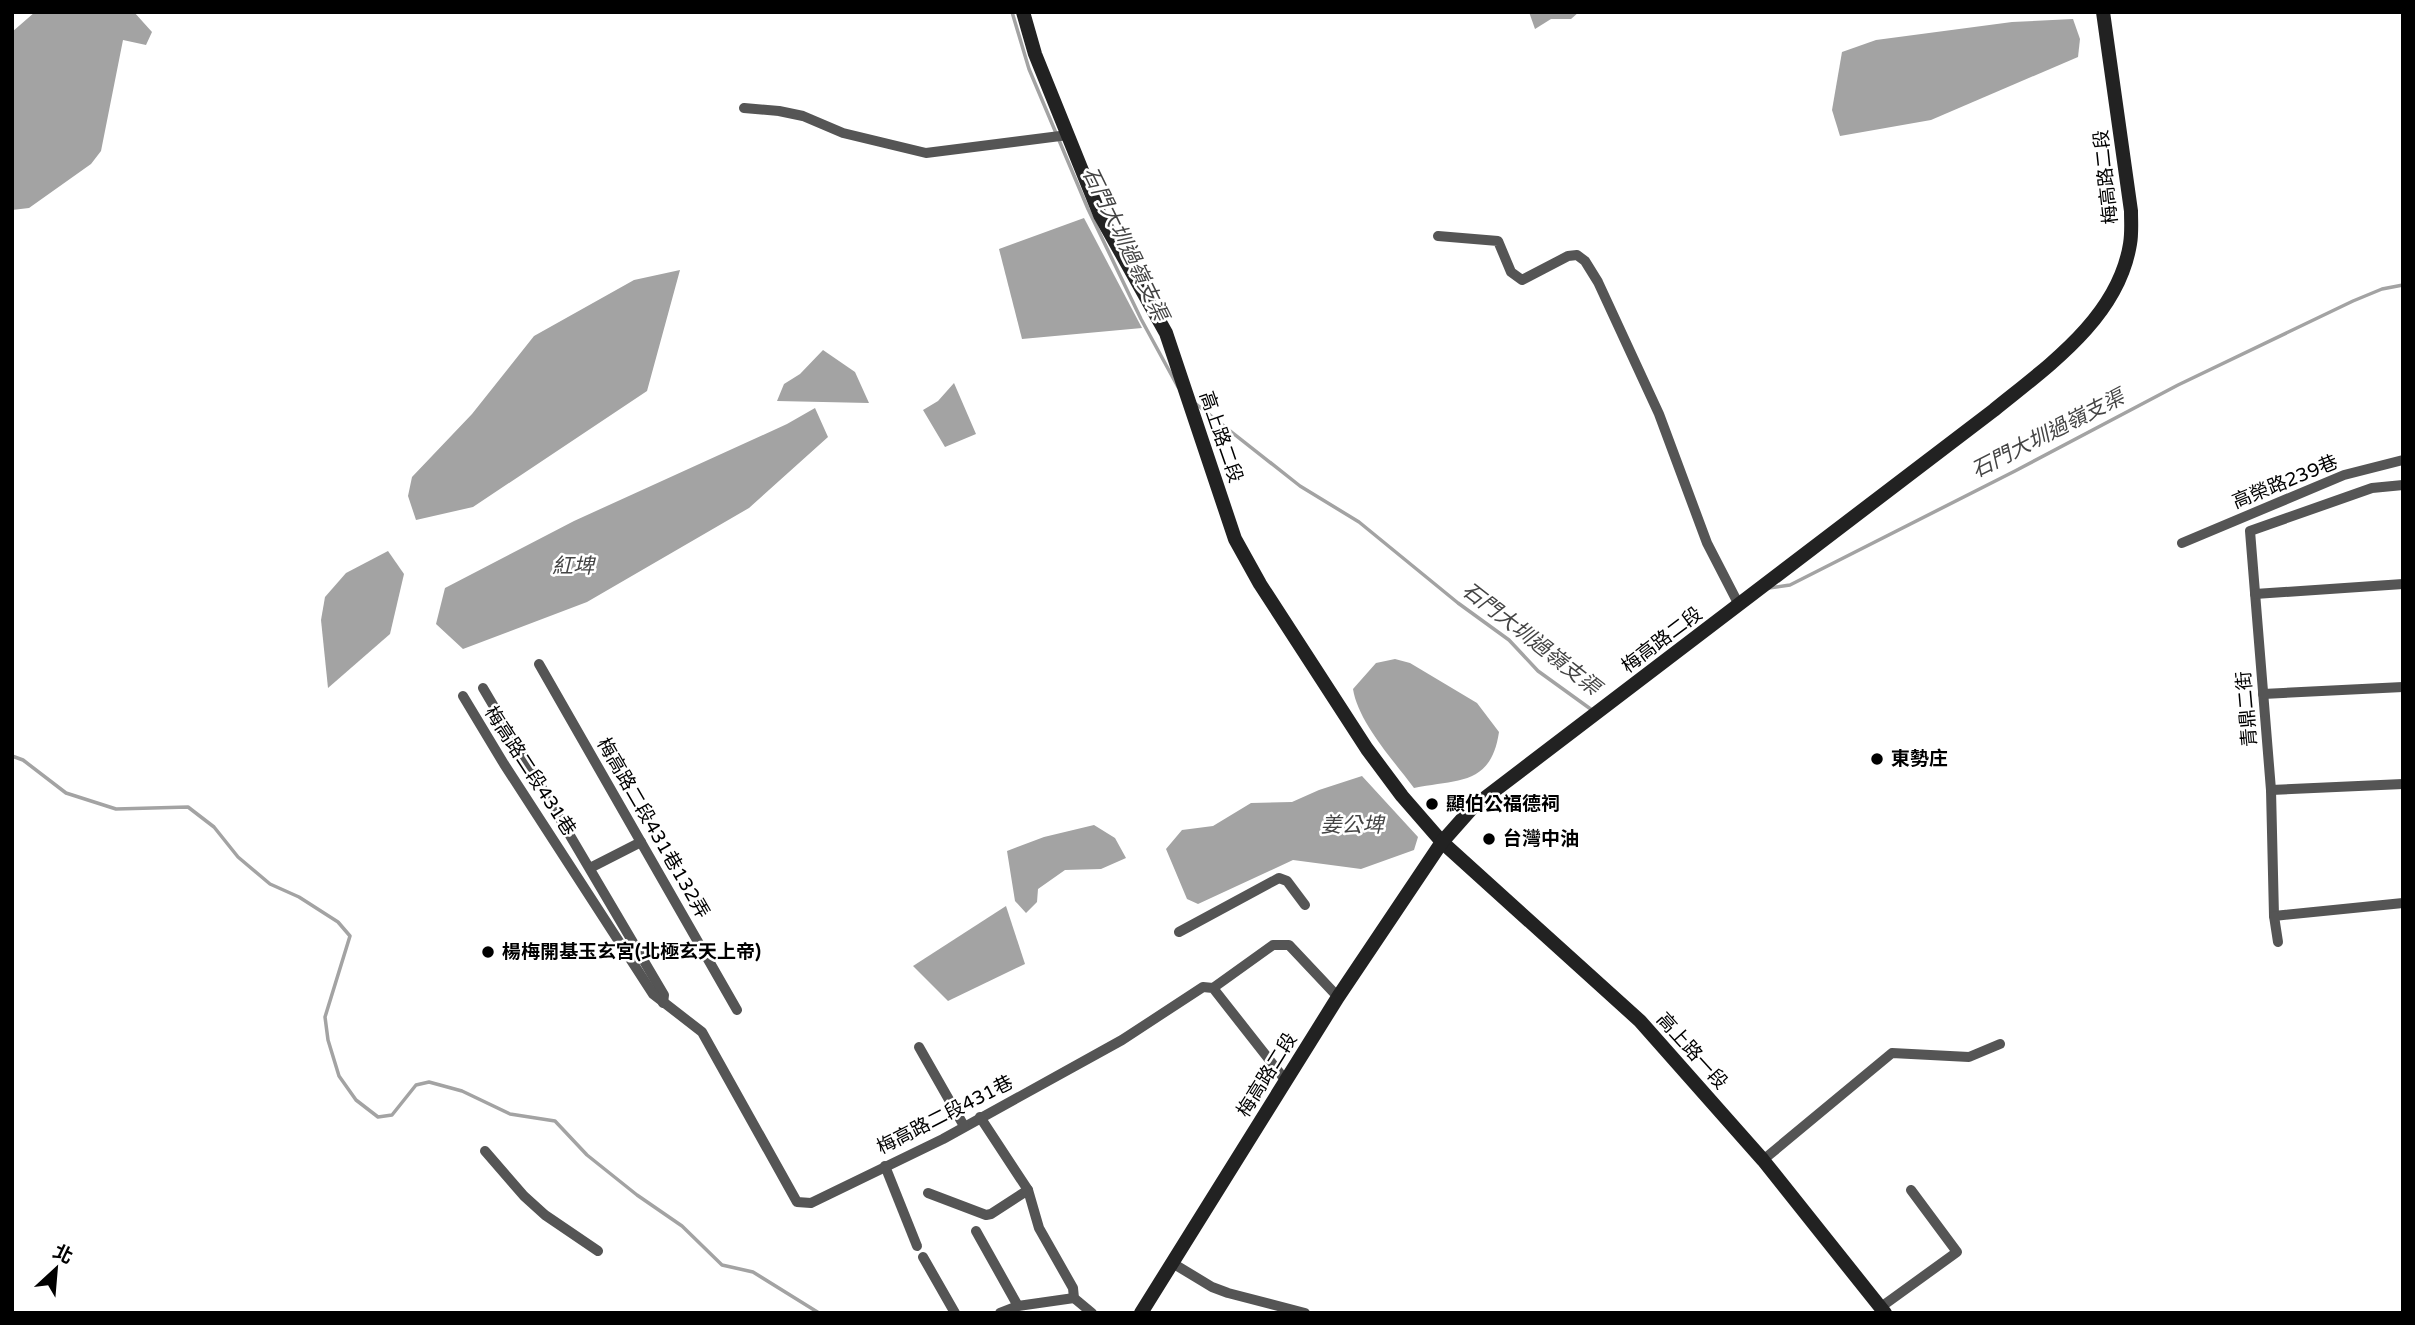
<svg xmlns="http://www.w3.org/2000/svg" width="2415" height="1325" viewBox="0 0 2415 1325" font-family="'Varela Round','Noto Sans TC',sans-serif">
	<rect width="100%" height="100%" fill="#fff"/>
	<g fill="#a3a3a3">
		<polygon points="35,12 134,12 152,32 146,45 123,40 101,151 91,164 29,208 12,210 12,32"/>
		<polygon points="1529,12 1579,12 1571,19 1551,19 1535,29"/>
		<polygon points="2073,19 2080,39 2078,57 1931,120 1840,136 1832,110 1842,52 1876,40 2012,22"/>
		<polygon points="1084,218 1142,328 1022,339 999,249"/>
		<polygon points="680,270 647,391 473,507 416,520 408,496 412,477 472,414 534,336 634,280"/>
		<polygon points="823,350 855,372 869,403 777,401 784,384 800,374"/>
		<polygon points="954,383 976,434 945,447 923,410 938,401"/>
		<polygon points="815,408 828,437 749,508 587,602 463,649 436,624 445,588 574,521 787,424"/>
		<polygon points="388,551 404,574 390,634 328,688 321,620 325,597 346,573"/>
		<path d="M1395,659L1410,663L1477,703L1499,732C1491,786 1458,779 1414,788C1394,761 1358,722 1353,689L1376,663Z"/>
		<polygon points="1362,776 1418,837 1414,850 1361,869 1293,860 1198,904 1187,899 1166,849 1182,830 1213,826 1251,803 1292,802 1319,790"/>
		<polygon points="1094,825 1115,838 1126,858 1101,869 1065,870 1038,889 1037,902 1026,913 1015,901 1007,851 1044,837"/>
		<polygon points="1006,906 1025,964 948,1001 913,966"/>
	</g>
	<g fill="none" stroke-linecap="round" stroke-linejoin="round">
		<g stroke="#a3a3a3" stroke-width="3.5">
			<polyline points="1012,12 1029,69 1088,209 1141,319 1178,387"/>
			<polyline points="1196,404 1300,486 1359,522 1458,603 1509,640 1538,671 1592,710"/>
			<polyline points="1769,588 1790,585 2015,471 2178,385 2353,301 2382,289 2403,285"/>
			<polyline points="12,756 23,760 66,793 116,809 188,807 214,827 238,857 270,884 299,897 338,922 350,936 325,1017 328,1040 339,1076 356,1100 378,1117 392,1115 416,1085 429,1082 462,1091 510,1114 555,1121 587,1155 637,1195 682,1226 722,1265 753,1272 819,1313"/>
		</g>
		<g stroke="#555" stroke-width="10">
			<polyline points="744,108 779,111 803,116 843,133 926,153 1068,135"/>
			<polyline points="1438,236 1498,241 1511,272 1522,280 1568,256 1577,255 1585,261 1598,282 1659,414 1707,543 1739,605"/>
			<polyline points="2403,485 2372,488 2250,531 2271,790 2274,916 2403,903"/>
			<polyline points="2182,543 2344,475 2403,460"/>
			<polyline points="2255,594 2403,584"/>
			<polyline points="539,664 737,1010"/>
			<polyline points="483,688 664,995 663,1003"/>
			<polyline points="2263,694 2403,687"/>
			<polyline points="463,696 504,764 653,994 702,1032 797,1202 811,1203 943,1139 1122,1040 1203,987 1213,988 1286,1081"/>
			<polyline points="2271,790 2403,784"/>
			<polyline points="590,868 641,842"/>
			<polyline points="2274,916 2278,942"/>
			<polyline points="1179,932 1279,878 1287,881 1305,905"/>
			<polyline points="1213,988 1273,945 1289,945 1338,997"/>
			<polyline points="919,1047 964,1126"/>
			<polyline points="980,1117 1028,1190 1039,1228 1073,1288 1074,1298 1092,1313"/>
			<polyline points="485,1151 524,1196 545,1215 598,1251"/>
			<polyline points="1763,1160 1892,1053 1969,1057 2000,1044"/>
			<polyline points="885,1166 917,1246"/>
			<polyline points="928,1193 986,1215 991,1214 1028,1190"/>
			<polyline points="976,1231 1018,1306"/>
			<polyline points="923,1257 955,1313"/>
			<polyline points="1174,1264 1212,1287 1228,1293 1305,1313"/>
			<polyline points="1881,1307 1957,1252 1911,1190"/>
			<polyline points="1000,1313 1018,1306 1074,1298"/>
		</g>
		<g stroke="#222" stroke-width="14">
			<polyline points="1023,12 1035,54 1100,215 1166,333 1235,539 1260,584 1367,749 1402,796 1442,842 1640,1021 1763,1160 1885,1313"/>
			<path d="M1141,1313L1338,997L1442,842L1473,807L1994,410C2048,366 2118,318 2130,244C2132,233 2131,222 2131,211L2103,12"/>
		</g>
	</g>
	<g fill="#000" stroke="#fff" stroke-width="2.5">
		<circle cx="1877" cy="759" r="7"/>
		<circle cx="1432" cy="804" r="7"/>
		<circle cx="1489" cy="839" r="7"/>
		<circle cx="488" cy="952" r="7"/>
	</g>
	<g text-anchor="middle" dominant-baseline="central" stroke-width="5" stroke-linejoin="round" paint-order="stroke">
		<g font-size="19" fill="#000" stroke="#fff">
			<text transform="translate(2106 177) rotate(-96)">梅高路二段</text>
			<text transform="translate(1221 437) rotate(71)">高上路二段</text>
			<text transform="translate(2285 482) rotate(-22)">高榮路239巷</text>
			<text transform="translate(1662 640) rotate(-37)">梅高路二段</text>
			<text transform="translate(2247 709) rotate(-95)">青鼎二街</text>
			<text transform="translate(530 771) rotate(57)">梅高路二段431巷</text>
			<text transform="translate(653 828) rotate(60)">梅高路二段431巷132弄</text>
			<text transform="translate(1692 1051) rotate(48)">高上路一段</text>
			<text transform="translate(1267 1075) rotate(-58)">梅高路二段</text>
			<text transform="translate(945 1115) rotate(-27)">梅高路二段431巷</text>
		</g>
		<g font-size="19" font-weight="bold" fill="#000" stroke="#fff" text-anchor="start">
			<text x="1891" y="759">東勢庄</text>
			<text x="1446" y="804">顯伯公福德祠</text>
			<text x="1503" y="839">台灣中油</text>
			<text x="502" y="952">楊梅開基玉玄宮(北極玄天上帝)</text>
		</g>
		<g font-size="21" font-style="italic" fill="#444" stroke="#fff">
			<text transform="translate(1125 244) rotate(64)">石門大圳過嶺支渠</text>
			<text transform="translate(2048 434) rotate(-27)">石門大圳過嶺支渠</text>
			<text x="573" y="566">紅埤</text>
			<text transform="translate(1531 639) rotate(38)">石門大圳過嶺支渠</text>
			<text x="1352" y="825">姜公埤</text>
		</g>
	</g>
	<rect width="2415" height="1325" fill="none" stroke="#000000" stroke-width="28"/>
	<g transform="translate(56 1269) rotate(26)" stroke="#ffffff" stroke-width="5" paint-order="stroke">
	<path d="M0-5L12 26L0 18L-12 26Z" fill="#000000"/>
	<text y="-10" font-size="19" font-weight="bold" text-anchor="middle" fill="#000000">北</text>
	</g>
</svg>
